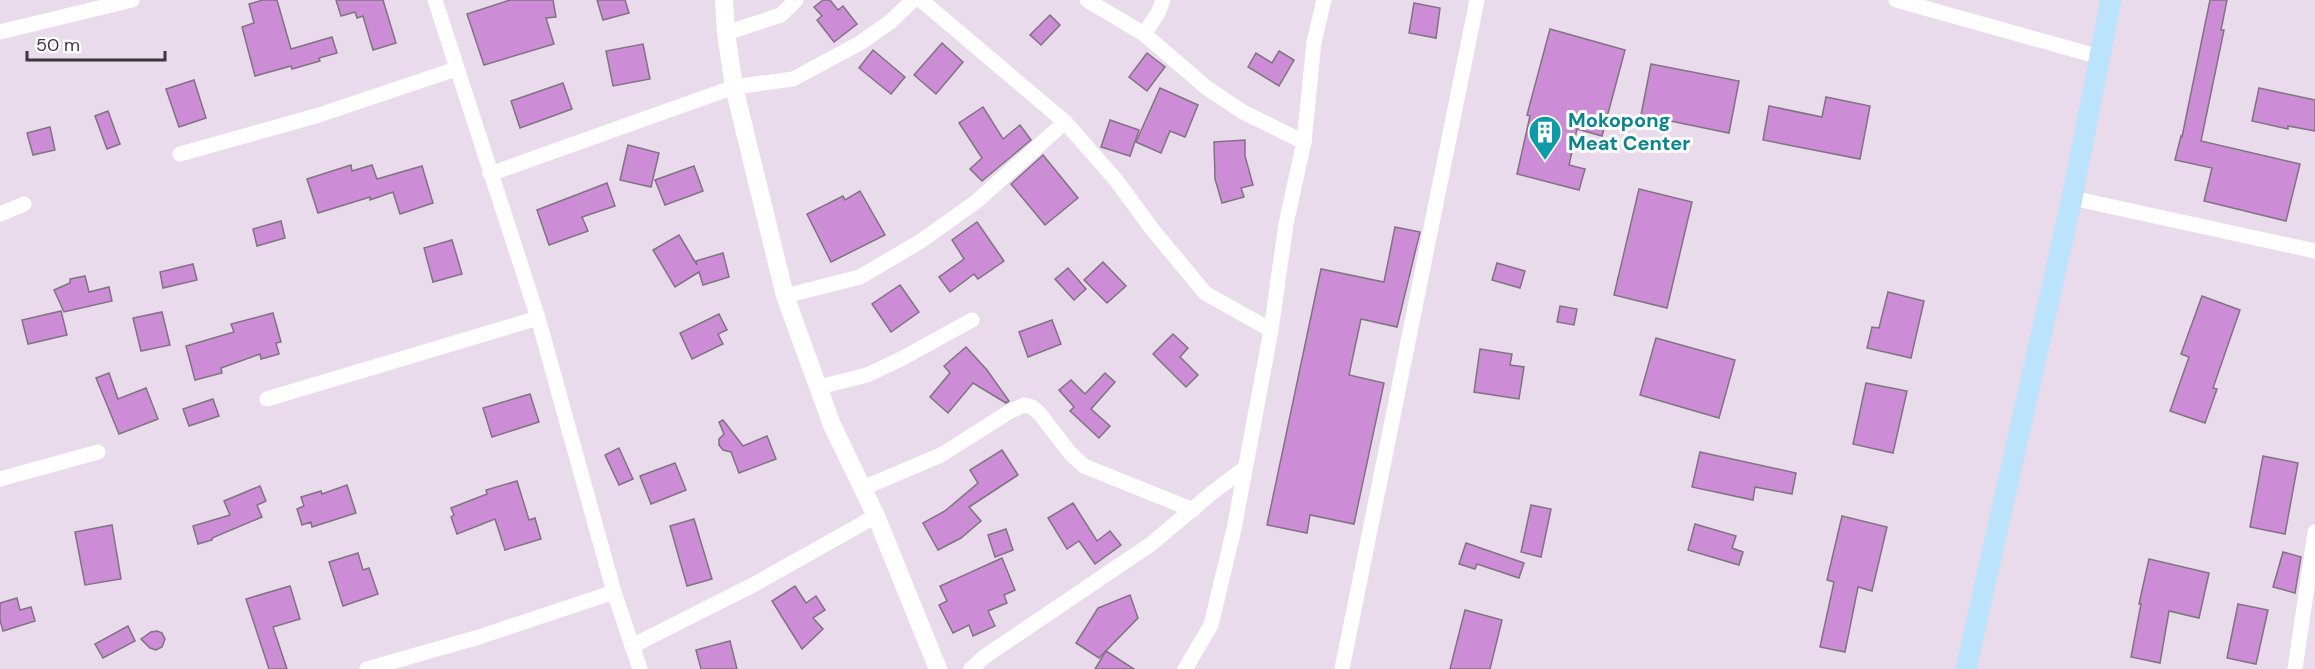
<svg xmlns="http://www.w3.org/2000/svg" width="2315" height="669" viewBox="0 0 2315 669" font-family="'DM Sans',sans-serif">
	<rect width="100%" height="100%" fill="#e9dbeb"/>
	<g fill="#cc8cd6" stroke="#807382" stroke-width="1.5">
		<polygon points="263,0 277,0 291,49 332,37 337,53 319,58 320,61 292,69 291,66 255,76 242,27 254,23 249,4"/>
		<polygon points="336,0 383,0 396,43 373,50 363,16 357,18 355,12 341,16"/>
		<polygon points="510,0 553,0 556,17 546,18 554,44 484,65 467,14"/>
		<polygon points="597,0 625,0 629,13 603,20"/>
		<polygon points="823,0 830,0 838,10 843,6 857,24 834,42 817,20 822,16 814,7"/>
		<polygon points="2210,0 2227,0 2221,30 2224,30 2201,141 2300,164 2286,221 2204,201 2212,168 2175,160 2181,136 2182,137"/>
		<polygon points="1414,3 1440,8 1436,38 1409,33"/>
		<polygon points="1050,15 1060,25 1041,45 1030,35"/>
		<polygon points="1550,29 1625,50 1602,136 1577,129 1569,165 1585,169 1579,190 1517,174 1530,116 1527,115"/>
		<polygon points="942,43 963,62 936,94 914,75"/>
		<polygon points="643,44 650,79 613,86 606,51"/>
		<polygon points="873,50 905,77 891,94 859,68"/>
		<polygon points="1279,51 1294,60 1279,86 1248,67 1256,53 1272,63"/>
		<polygon points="1147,53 1165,67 1147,91 1129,77"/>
		<polygon points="1651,64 1739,81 1729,133 1641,115"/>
		<polygon points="194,80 206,118 179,127 166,89"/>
		<polygon points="563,83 572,109 520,128 511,101"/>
		<polygon points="1160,88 1198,105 1185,137 1170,131 1161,153 1136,142"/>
		<polygon points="2259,88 2315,100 2315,131 2288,126 2288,129 2252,121"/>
		<polygon points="1826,97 1870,106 1860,159 1763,140 1769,106 1822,117"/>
		<polygon points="983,107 1003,139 1020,125 1031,140 982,181 970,169 982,158 959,123"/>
		<polygon points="108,111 120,144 107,149 95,116"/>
		<polygon points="1110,120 1139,130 1130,156 1101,147"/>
		<polygon points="50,127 55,150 33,155 27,133"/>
		<polygon points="1245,140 1245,156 1253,185 1241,188 1244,197 1222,203 1215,179 1214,142"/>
		<polygon points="628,145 659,153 651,187 620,180"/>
		<polygon points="1043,155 1078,198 1045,225 1011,184"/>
		<polygon points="351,165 352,171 372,165 377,179 422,166 433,203 400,214 393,192 370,200 370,197 318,213 307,179"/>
		<polygon points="694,166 703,191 665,205 655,180"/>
		<polygon points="607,183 615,206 582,217 588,231 549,245 537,210"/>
		<polygon points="1639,189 1692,202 1667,308 1614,295"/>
		<polygon points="860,191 885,235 831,262 807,214 843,196 845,200"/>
		<polygon points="281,221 285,238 257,246 253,229"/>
		<polygon points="977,222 1004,261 978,279 974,274 950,292 939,277 964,259 952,240"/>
		<polygon points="1395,227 1420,232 1397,327 1361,319 1349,375 1384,383 1354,524 1310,515 1307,533 1267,525 1321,269 1384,282"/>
		<polygon points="679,235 697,265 696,261 723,253 729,277 703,285 699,272 675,287 653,250"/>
		<polygon points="452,240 462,274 433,282 424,248"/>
		<polygon points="1103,262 1126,286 1107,303 1084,280"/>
		<polygon points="1497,263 1525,271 1520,288 1492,280"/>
		<polygon points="193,264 197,280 163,288 160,272"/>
		<polygon points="1068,268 1086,289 1074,300 1055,279"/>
		<polygon points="85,276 89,292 109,287 112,301 64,312 54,290 70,283 70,279"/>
		<polygon points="900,285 919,312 891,332 872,304"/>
		<polygon points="1888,292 1924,301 1911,358 1867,348 1872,327 1879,328"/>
		<polygon points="2202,296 2240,310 2213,388 2217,389 2205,423 2170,411 2189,357 2181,354"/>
		<polygon points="1560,306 1577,309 1574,325 1557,322"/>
		<polygon points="61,311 67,335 28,344 22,320"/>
		<polygon points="162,312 170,345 141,351 133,318"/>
		<polygon points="273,313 281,342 276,343 279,354 261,359 260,354 221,368 222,373 195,380 186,346 234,332 231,324"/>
		<polygon points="719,314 727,330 718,334 723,344 692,359 680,333"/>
		<polygon points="1052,320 1061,344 1028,357 1019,332"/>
		<polygon points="1173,334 1188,348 1180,357 1198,375 1186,387 1153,354"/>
		<polygon points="1656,338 1735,360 1719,418 1640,395"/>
		<polygon points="966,347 987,370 1009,401 1006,403 973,383 948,413 930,397 950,373 944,366"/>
		<polygon points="1480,349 1512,354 1510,365 1524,367 1519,399 1474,392"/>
		<polygon points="109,373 118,399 146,388 158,419 119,434 96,378"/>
		<polygon points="1105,373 1115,382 1091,409 1110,426 1099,438 1070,411 1074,407 1059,390 1071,380 1085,394"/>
		<polygon points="1866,383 1907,391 1893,453 1853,444"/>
		<polygon points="530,394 539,422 492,437 483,408"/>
		<polygon points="213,399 219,416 189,426 183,409"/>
		<polygon points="723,420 743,446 767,436 776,459 739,473 731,452 723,450 719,445 719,439 724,434 719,422"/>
		<polygon points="619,448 633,479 619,485 605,455"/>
		<polygon points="1002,450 1018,475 969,507 981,521 961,538 938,550 923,523 945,511 978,483 970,470"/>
		<polygon points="1700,452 1796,473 1792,494 1755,487 1753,500 1692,487"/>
		<polygon points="2263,456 2298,463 2285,534 2250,527"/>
		<polygon points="675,463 686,490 651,504 640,476"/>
		<polygon points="517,481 529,520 535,518 541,539 505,550 495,519 457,534 451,517 454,515 451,508 487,494 486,490"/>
		<polygon points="347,485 356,513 312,527 311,522 302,525 297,509 304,506 301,497 321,491 322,494"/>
		<polygon points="260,486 266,501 257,505 262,517 212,538 212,540 198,544 193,526 230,515 224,501"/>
		<polygon points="1073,503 1097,541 1110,531 1121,545 1095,564 1079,541 1067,549 1048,518"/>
		<polygon points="1531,505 1551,509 1541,557 1521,552"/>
		<polygon points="1842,516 1887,527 1872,591 1858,587 1845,652 1820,647 1834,582 1827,580"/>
		<polygon points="694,519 712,579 687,586 670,526"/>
		<polygon points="1695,524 1736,536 1732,548 1743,552 1739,565 1688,550"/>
		<polygon points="112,525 121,579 85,585 75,532"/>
		<polygon points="1006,529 1013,550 995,557 988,535"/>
		<polygon points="1466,543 1524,563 1519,578 1477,564 1475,569 1459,564"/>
		<polygon points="2283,552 2301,557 2295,593 2273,587"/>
		<polygon points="358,553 363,570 369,568 378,594 343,606 329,562"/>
		<polygon points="1002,558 1015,590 1004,595 1007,603 988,611 995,626 973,636 969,625 953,633 939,605 947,601 940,586"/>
		<polygon points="2149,559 2209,573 2199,618 2169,611 2160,663 2131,657 2141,604 2139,604"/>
		<polygon points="290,586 300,619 273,627 287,669 269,669 246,599"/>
		<polygon points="795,586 806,603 816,596 825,610 813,618 823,629 802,649 772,601"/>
		<polygon points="1130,595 1138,618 1099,658 1076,643 1098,608"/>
		<polygon points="17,598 20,610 31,607 35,621 3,631 0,620 0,603"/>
		<polygon points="2238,604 2268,610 2256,664 2227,658"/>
		<polygon points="1465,610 1502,620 1490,669 1450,669"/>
		<polygon points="128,626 135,641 103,658 95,644"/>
		<polygon points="157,631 162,633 165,639 162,647 156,650 150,648 141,639 151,632"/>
		<polygon points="730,641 737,669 701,669 696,650"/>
		<polygon points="1106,651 1134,669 1095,669"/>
	</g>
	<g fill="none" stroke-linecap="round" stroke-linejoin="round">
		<g stroke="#fff" stroke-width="15">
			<polyline points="435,0 538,318 614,592 640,669"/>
			<polyline points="921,0 1065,122 1116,180 1152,229 1205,293 1271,330"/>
			<polyline points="1087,0 1144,34 1207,88 1243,112 1304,142"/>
			<polyline points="1896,0 2100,57"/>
			<polyline points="0,32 132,0"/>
			<polyline points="726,33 781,15 796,0"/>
			<polyline points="1144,34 1158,13 1163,0"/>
			<polyline points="180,154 319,115 456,69"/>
			<polyline points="490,174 734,87 793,79 860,43 890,22 913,0"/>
			<polyline points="2072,198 2315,251"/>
			<polyline points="0,214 24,204"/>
			<polyline points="785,296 860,277 921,241 977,201 1065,122"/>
			<polyline points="819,387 867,375 901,359 972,320"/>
			<polyline points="267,399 538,318"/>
			<polyline points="0,479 98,452"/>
			<polyline points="863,488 941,455 1009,412 1024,405 1032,407 1040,414 1070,453 1084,466 1193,510"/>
			<polyline points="632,646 753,585 876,516"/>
			<polyline points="367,669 479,637 614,592"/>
			<polyline points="971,669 984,657 1151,544 1213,492 1245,468"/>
			<polyline points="1185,669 1211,625 1234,529 1271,330 1286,224 1304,142 1314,42 1324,0"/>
			<polyline points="1342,669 1477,0"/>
			<polyline points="2295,669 2315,532"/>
		</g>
		<polyline stroke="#fff" stroke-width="18" points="724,0 726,33 734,87 785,296 832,425 876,516 938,669"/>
		<polyline stroke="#bbe3fc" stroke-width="21" points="1966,669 2072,198 2111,0"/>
	</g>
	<defs>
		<symbol id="building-pin" viewBox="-11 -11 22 30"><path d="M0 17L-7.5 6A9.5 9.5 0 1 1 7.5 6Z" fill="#0f9aa8" stroke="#fff"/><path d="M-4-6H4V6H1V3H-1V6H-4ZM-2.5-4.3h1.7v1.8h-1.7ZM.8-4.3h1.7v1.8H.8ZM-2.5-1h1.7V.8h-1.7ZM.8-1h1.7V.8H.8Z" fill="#fff"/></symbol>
	</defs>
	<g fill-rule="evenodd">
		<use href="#building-pin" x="1526" y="113" width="38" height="52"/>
	</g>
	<g text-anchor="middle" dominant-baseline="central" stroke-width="6" stroke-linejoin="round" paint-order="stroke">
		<g font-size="20" font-weight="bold" fill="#0d838f" stroke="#fff" text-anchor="start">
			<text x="1568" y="120">Mokopong<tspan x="1568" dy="23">Meat Center</tspan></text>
		</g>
	</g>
	<path d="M27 51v9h138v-9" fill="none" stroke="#3c373d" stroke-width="3"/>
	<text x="36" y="51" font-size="18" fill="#3c373d" stroke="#ffffff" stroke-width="4.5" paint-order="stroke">50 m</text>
</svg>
